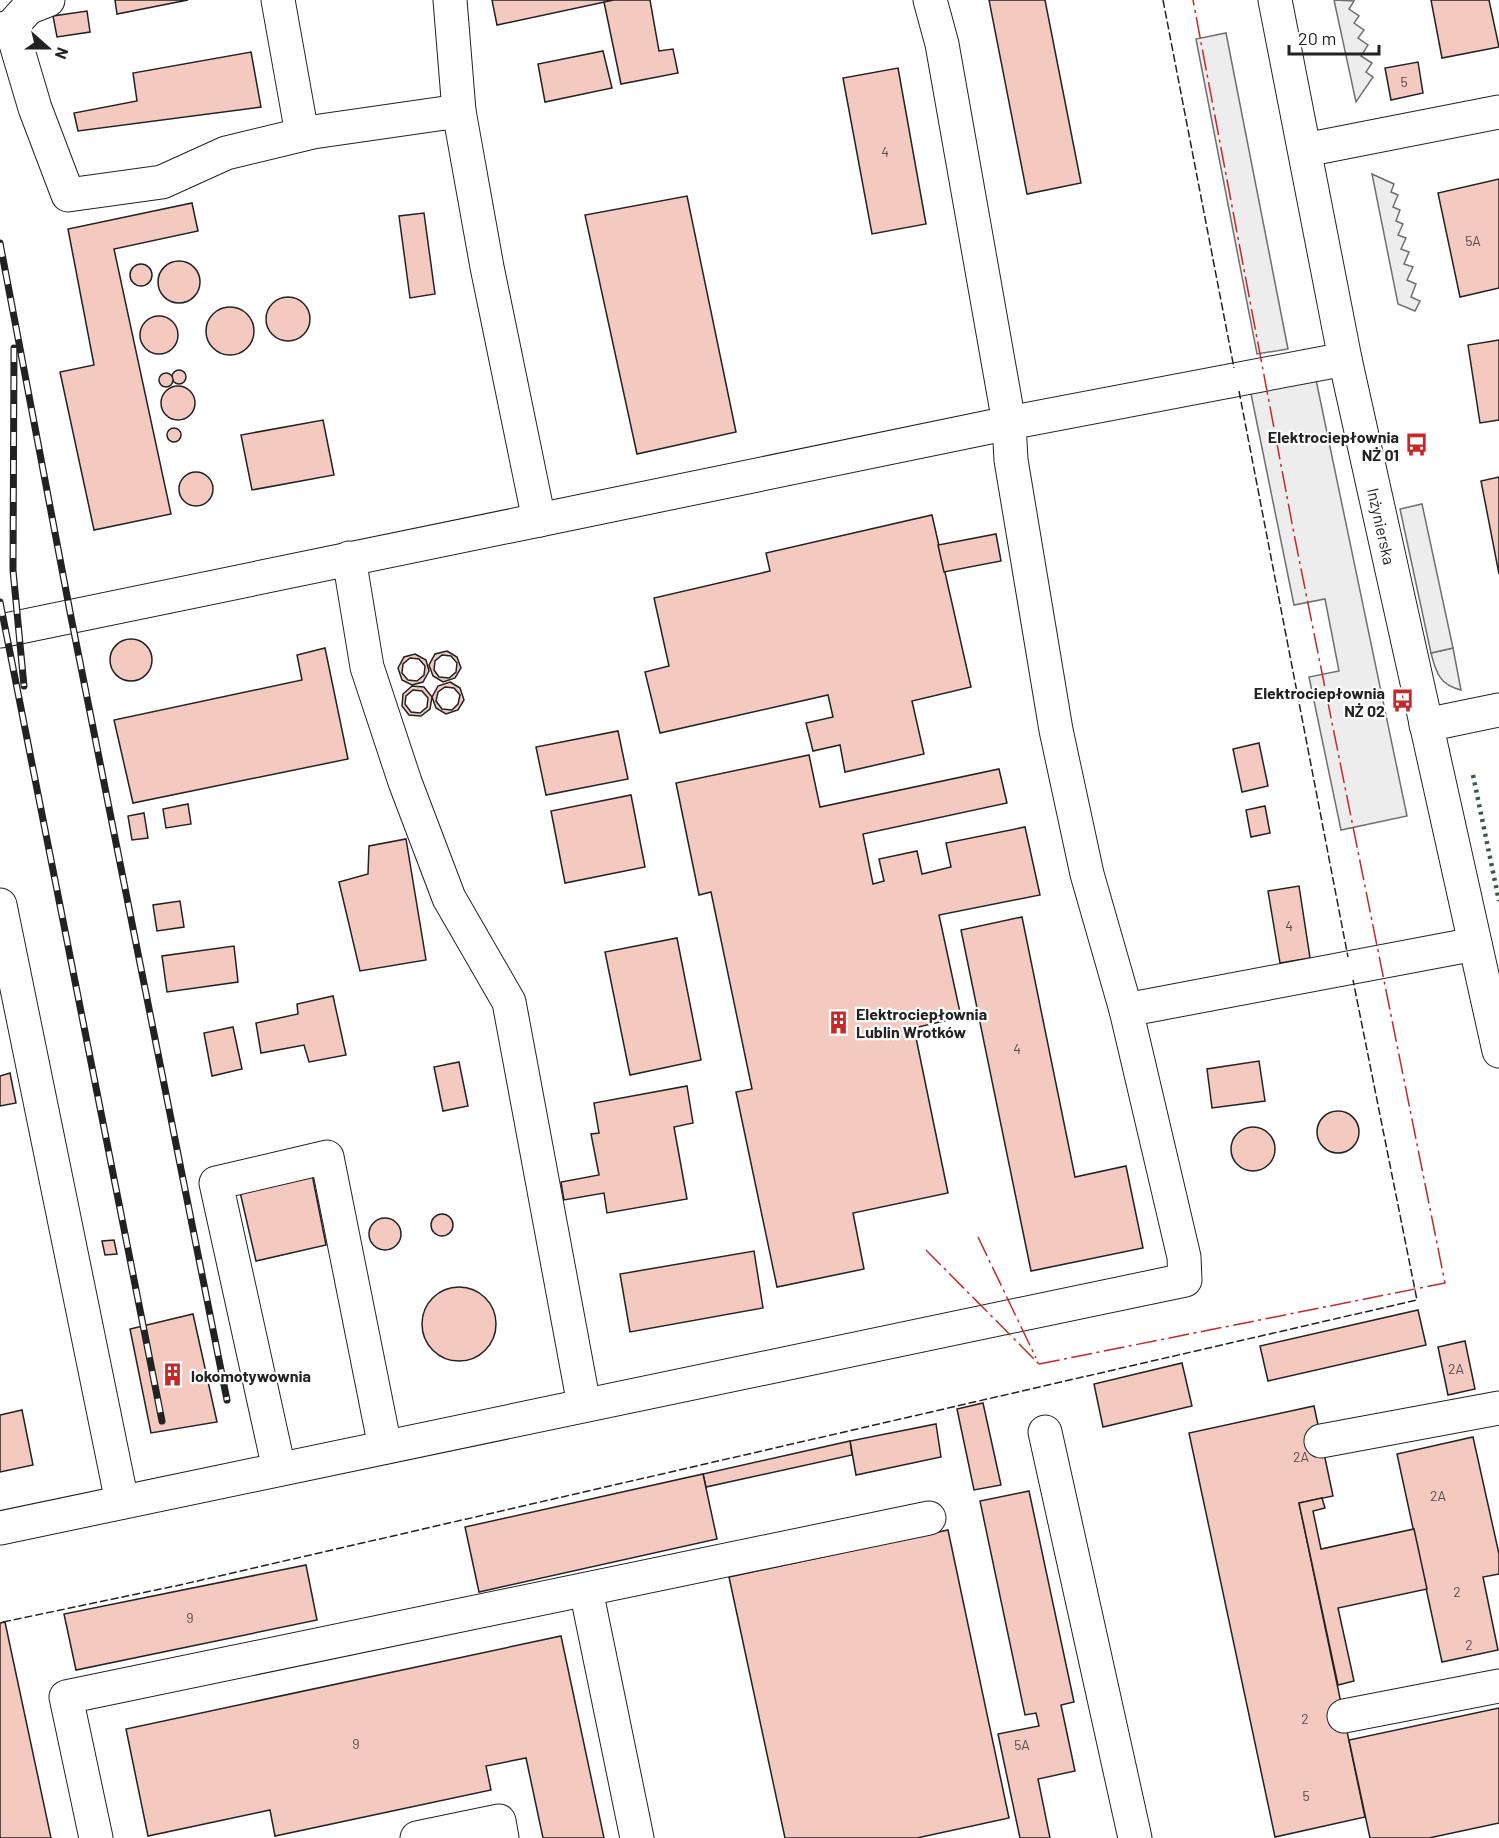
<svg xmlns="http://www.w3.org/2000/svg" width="1499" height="1838" viewBox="0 0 1499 1838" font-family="Barlow,sans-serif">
	<rect width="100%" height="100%" fill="#fff"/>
	<path fill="#eee" stroke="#6f6f6f" stroke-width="1.5" d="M1453,648L1461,690C1440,685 1436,673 1431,653Z"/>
	<g fill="#ededed" stroke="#6f6f6f" stroke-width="1.5">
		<polygon points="1334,0 1354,1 1349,9 1359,16 1354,23 1364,30 1358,38 1368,45 1361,56 1372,63 1366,72 1373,77 1356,102"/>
		<polygon points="1226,33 1288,349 1257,354 1196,39"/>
		<polygon points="1372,174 1394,184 1391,192 1398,195 1393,207 1400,210 1396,221 1403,224 1398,235 1406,238 1401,249 1409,252 1404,264 1413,267 1407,280 1416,284 1411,297 1420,301 1415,311 1398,304"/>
		<polygon points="1315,375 1407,816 1341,830 1309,677 1339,671 1325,599 1294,605 1250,389"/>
		<polygon points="1422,504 1453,648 1431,653 1400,509"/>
	</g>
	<g fill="#f3c9c0" stroke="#222" stroke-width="1.5" fill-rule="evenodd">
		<polygon points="115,0 188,0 117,14"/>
		<polygon points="492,0 614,0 497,25"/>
		<polygon points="614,0 650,0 659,51 673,49 678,73 621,84 604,2"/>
		<polygon points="989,0 1045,0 1081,183 1027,194"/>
		<polygon points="1431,0 1489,0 1499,47 1442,58"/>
		<polygon points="87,11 90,32 57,37 53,16"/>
		<polygon points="603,51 612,88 545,102 538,64"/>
		<polygon points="251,52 261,107 78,131 74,113 137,101 133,73"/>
		<polygon points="1418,62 1423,93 1391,100 1385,68"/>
		<polygon points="898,68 926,224 872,234 843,78"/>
		<polygon points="1499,179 1499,288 1460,297 1438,193"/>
		<polygon points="687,196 736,432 637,454 585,215"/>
		<polygon points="192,203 198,231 114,249 171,514 94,530 60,372 94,365 68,229"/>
		<polygon points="424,213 435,294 410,298 399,216"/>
		<circle cx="179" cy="282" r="21"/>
		<circle cx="141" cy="275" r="11"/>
		<circle cx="288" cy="319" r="22"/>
		<circle cx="230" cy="331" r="24"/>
		<circle cx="159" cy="335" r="19"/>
		<polygon points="1499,340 1499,420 1480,423 1468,345"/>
		<circle cx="179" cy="377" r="7"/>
		<circle cx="166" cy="380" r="7"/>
		<circle cx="178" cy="403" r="17"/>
		<polygon points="323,420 334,475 252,490 241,435"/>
		<circle cx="174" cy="435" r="7"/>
		<circle cx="196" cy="489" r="17"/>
		<polygon points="1499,477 1499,574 1481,481"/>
		<polygon points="932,515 971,687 912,701 924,754 845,772 840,745 813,751 806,723 833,717 828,695 660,733 645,672 669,666 654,598 770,571 766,553"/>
		<polygon points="996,534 1001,561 944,572 938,545"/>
		<circle cx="131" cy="660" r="21"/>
		<polygon points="325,648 348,759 133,803 114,720 302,680 297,655"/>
		<path d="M447,651L457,657L461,668L455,678L443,682L433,676L429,665L435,654ZM442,655L451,656L457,663L456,672L449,678L439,677L434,670L435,661Z"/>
		<path d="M415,654L426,660L429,671L423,682L412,685L402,680L398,668L404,657ZM410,658L419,659L425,666L424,675L417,681L408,680L402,673L403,664Z"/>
		<path d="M450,682L460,688L464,700L458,710L446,714L436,708L432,697L438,686ZM445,687L454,688L460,695L458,704L452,710L442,709L436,701L438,692Z"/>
		<path d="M412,686L424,687L432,697L430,709L421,716L409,715L402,706L403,694ZM413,690L422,691L428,698L427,707L420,713L411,712L405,704L406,696Z"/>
		<polygon points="618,731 628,779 546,795 536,747"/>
		<polygon points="1259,743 1268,786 1242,792 1233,749"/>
		<polygon points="809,755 820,807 999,769 1007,803 863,834 873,884 884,881 879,859 917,851 922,874 951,867 946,843 1025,827 1040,895 939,915 961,1017 914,1028 948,1193 853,1213 864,1269 777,1287 736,1092 752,1089 711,892 699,895 676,783"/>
		<polygon points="631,795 645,867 565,883 551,811"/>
		<polygon points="188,804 191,824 166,828 163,809"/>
		<polygon points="1265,806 1270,833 1251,837 1246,810"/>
		<polygon points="144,813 148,838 132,840 128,816"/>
		<polygon points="406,839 426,960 360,971 339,882 368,874 369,846"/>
		<polygon points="1299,886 1310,958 1280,963 1268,891"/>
		<polygon points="180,901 184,927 157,931 153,905"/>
		<polygon points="1022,917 1075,1177 1126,1166 1143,1248 1031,1271 961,930"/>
		<polygon points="677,938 701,1060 630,1075 605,952"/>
		<polygon points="234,946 238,982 167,992 162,956"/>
		<polygon points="333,996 346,1055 309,1062 304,1045 261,1053 256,1023 298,1014 297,1004"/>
		<polygon points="233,1027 242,1069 212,1076 204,1033"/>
		<polygon points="1259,1061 1265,1101 1212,1108 1207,1069"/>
		<polygon points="459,1062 468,1106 443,1111 434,1067"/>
		<polygon points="10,1073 16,1103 0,1106 0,1076"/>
		<polygon points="687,1086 693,1123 674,1127 687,1199 607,1213 604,1193 564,1200 561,1182 599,1175 591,1134 599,1133 594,1103"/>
		<circle cx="1338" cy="1132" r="21"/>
		<circle cx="1253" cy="1149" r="22"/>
		<polygon points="310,1164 326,1245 256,1261 237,1179"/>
		<circle cx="442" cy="1225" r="11"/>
		<circle cx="385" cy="1234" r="16"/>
		<polygon points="114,1240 117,1254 105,1255 102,1241"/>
		<polygon points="754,1251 763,1308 630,1332 620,1274"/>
		<circle cx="459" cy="1324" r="37"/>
		<polygon points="1418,1310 1426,1345 1268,1381 1260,1346"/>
		<polygon points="193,1314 217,1422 151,1433 130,1329"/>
		<polygon points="1465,1341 1475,1389 1448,1395 1438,1347"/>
		<polygon points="1182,1363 1192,1406 1103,1427 1094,1384"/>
		<polygon points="983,1403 1001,1485 974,1490 957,1409"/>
		<polygon points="1314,1406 1333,1496 1299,1503 1365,1817 1275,1837 1189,1433"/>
		<polygon points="22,1410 33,1465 0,1472 0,1415"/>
		<polygon points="936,1424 941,1457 856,1475 850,1441"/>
		<polygon points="1473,1437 1499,1554 1499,1574 1483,1577 1498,1650 1442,1662 1397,1454"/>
		<polygon points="850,1441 852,1455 706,1487 703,1474"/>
		<polygon points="703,1474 717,1539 479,1592 465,1527"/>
		<polygon points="1029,1491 1074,1702 1061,1705 1075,1771 1038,1779 1050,1838 1020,1838 998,1734 1039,1726 1036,1713 1025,1715 980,1501"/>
		<polygon points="1322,1498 1325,1508 1313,1511 1321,1549 1414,1529 1427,1589 1338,1608 1354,1681 1338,1685 1299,1503"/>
		<polygon points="948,1530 1009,1818 917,1838 785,1838 729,1577"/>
		<polygon points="306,1565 317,1620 76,1670 64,1614"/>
		<polygon points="5,1622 51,1838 0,1838 0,1623"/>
		<polygon points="561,1636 604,1838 543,1838 526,1758 486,1766 491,1790 275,1836 270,1810 148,1836 126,1729"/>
		<polygon points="1499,1708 1499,1823 1429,1838 1370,1838 1349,1740"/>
	</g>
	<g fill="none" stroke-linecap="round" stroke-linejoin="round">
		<defs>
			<g id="minor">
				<polyline points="278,0 302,134"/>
				<polyline points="450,0 459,111"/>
				<path id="s1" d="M1275,0L1345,359L1499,1051"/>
				<polyline points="11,27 28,8 48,0"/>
				<polyline points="0,29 11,27 35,108 68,195 162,182 226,153 313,132 459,111 487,267 539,520 0,631"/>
				<polyline points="1305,150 1499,112"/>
				<polyline points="539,520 1009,423 942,44 930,0"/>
				<polyline points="349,558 367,667 405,782 449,898 509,1002 584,1405"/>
				<polyline points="1426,725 1499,710"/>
				<polyline points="0,905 122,1502"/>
				<polyline points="1126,1010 1087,874 1056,730 1011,460 1009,423 1345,359"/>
				<polyline points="1045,1432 1135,1838"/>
				<polyline points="1321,1441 1499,1408"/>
				<polyline points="279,1469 216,1183 327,1157 385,1447"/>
				<polyline points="0,1528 1185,1280 1184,1257 1126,1010 1475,944"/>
				<polyline points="586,1590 637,1838"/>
				<polyline points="1344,1716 1499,1686"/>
				<polyline points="96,1838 66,1697 929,1518"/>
				<polyline points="417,1838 499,1821 502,1838"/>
			</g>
		</defs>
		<use href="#minor" stroke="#222" stroke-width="35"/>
		<use href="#minor" stroke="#fff" stroke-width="33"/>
		<defs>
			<g id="rail">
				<polyline points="0,243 71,617 227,1400"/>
				<polyline points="14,348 13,570 24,686"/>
				<polyline points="0,602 162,1421"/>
			</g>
		</defs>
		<use href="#rail" stroke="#222" stroke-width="7"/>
		<use href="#rail" stroke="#fff" stroke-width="4.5" stroke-dasharray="14" stroke-linecap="butt"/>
		<polyline stroke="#2f5e38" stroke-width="4.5" stroke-dasharray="3 4.5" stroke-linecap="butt" points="1473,775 1499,901"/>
		<g stroke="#222" stroke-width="1.5" stroke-dasharray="8 3" stroke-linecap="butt">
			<polyline points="1163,0 1234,368"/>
			<polyline points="1239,391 1348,957"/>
			<polyline points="3,1622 180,1585 1417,1300 1353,980"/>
		</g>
		<g stroke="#c62828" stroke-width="1.5" stroke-dasharray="21 4.5 3 4.5" stroke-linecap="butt">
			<polyline points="978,1237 1036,1358"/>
			<polyline points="926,1250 1039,1364"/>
			<polyline points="1039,1364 1445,1283 1295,539 1193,0"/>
		</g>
	</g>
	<defs>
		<symbol id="bus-bare" viewBox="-9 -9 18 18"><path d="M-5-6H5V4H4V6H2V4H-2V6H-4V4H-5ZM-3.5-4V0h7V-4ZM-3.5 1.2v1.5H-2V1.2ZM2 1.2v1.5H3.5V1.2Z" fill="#c62828" stroke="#fff" stroke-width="2.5" paint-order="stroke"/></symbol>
		<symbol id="building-bare" viewBox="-9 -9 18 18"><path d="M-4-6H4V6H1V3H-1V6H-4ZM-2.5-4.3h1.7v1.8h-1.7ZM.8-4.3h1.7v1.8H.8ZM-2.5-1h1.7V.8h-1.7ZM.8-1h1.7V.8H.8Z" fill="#c62828" stroke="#fff" stroke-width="2.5" paint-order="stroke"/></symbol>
	</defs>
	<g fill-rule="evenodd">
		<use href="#bus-bare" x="1400" y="428" width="33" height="33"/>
		<use href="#bus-bare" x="1386" y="684" width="33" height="33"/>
		<use href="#building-bare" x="822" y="1006" width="33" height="33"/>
		<use href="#building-bare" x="156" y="1358" width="33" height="33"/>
	</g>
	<g text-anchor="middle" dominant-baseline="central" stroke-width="4.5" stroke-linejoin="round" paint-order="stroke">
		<g font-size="14" fill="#564c4a">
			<text x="1404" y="81">5</text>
			<text x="885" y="151">4</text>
			<text x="1473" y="240">5A</text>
			<text x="1289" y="925">4</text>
			<text x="1017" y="1048">4</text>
			<text x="1456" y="1368">2A</text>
			<text x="1301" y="1456">2A</text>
			<text x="1438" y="1495">2A</text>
			<text x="1457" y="1591">2</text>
			<text x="190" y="1617">9</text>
			<text x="1469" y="1644">2</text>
			<text x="1305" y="1718">2</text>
			<text x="356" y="1743">9</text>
			<text x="1022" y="1744">5A</text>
			<text x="1306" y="1795">5</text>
		</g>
		<g font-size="16" font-weight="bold" fill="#222" stroke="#fff" text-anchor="end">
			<text x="1399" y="436">Elektrociepłownia<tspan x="1399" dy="18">NŻ 01</tspan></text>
			<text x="1385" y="692">Elektrociepłownia<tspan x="1385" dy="18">NŻ 02</tspan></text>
			<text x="856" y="1013" text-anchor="start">Elektrociepłownia<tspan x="856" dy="18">Lublin Wrotków</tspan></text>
			<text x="191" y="1375" text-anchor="start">lokomotywownia</text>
		</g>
		<g font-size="16" fill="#222" stroke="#fff">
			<text stroke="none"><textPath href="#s1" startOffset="537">Inżynierska</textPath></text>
		</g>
	</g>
	<g transform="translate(48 48) rotate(111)" stroke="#ffffff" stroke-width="4.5" paint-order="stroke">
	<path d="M0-4.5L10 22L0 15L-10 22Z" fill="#222222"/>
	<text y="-9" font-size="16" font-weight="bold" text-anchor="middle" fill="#222222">N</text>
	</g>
	<path d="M1289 45v9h90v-9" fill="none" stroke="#222222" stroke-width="3"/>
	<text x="1298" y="45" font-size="18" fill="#222222" stroke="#ffffff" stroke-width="4.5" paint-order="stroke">20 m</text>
</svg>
